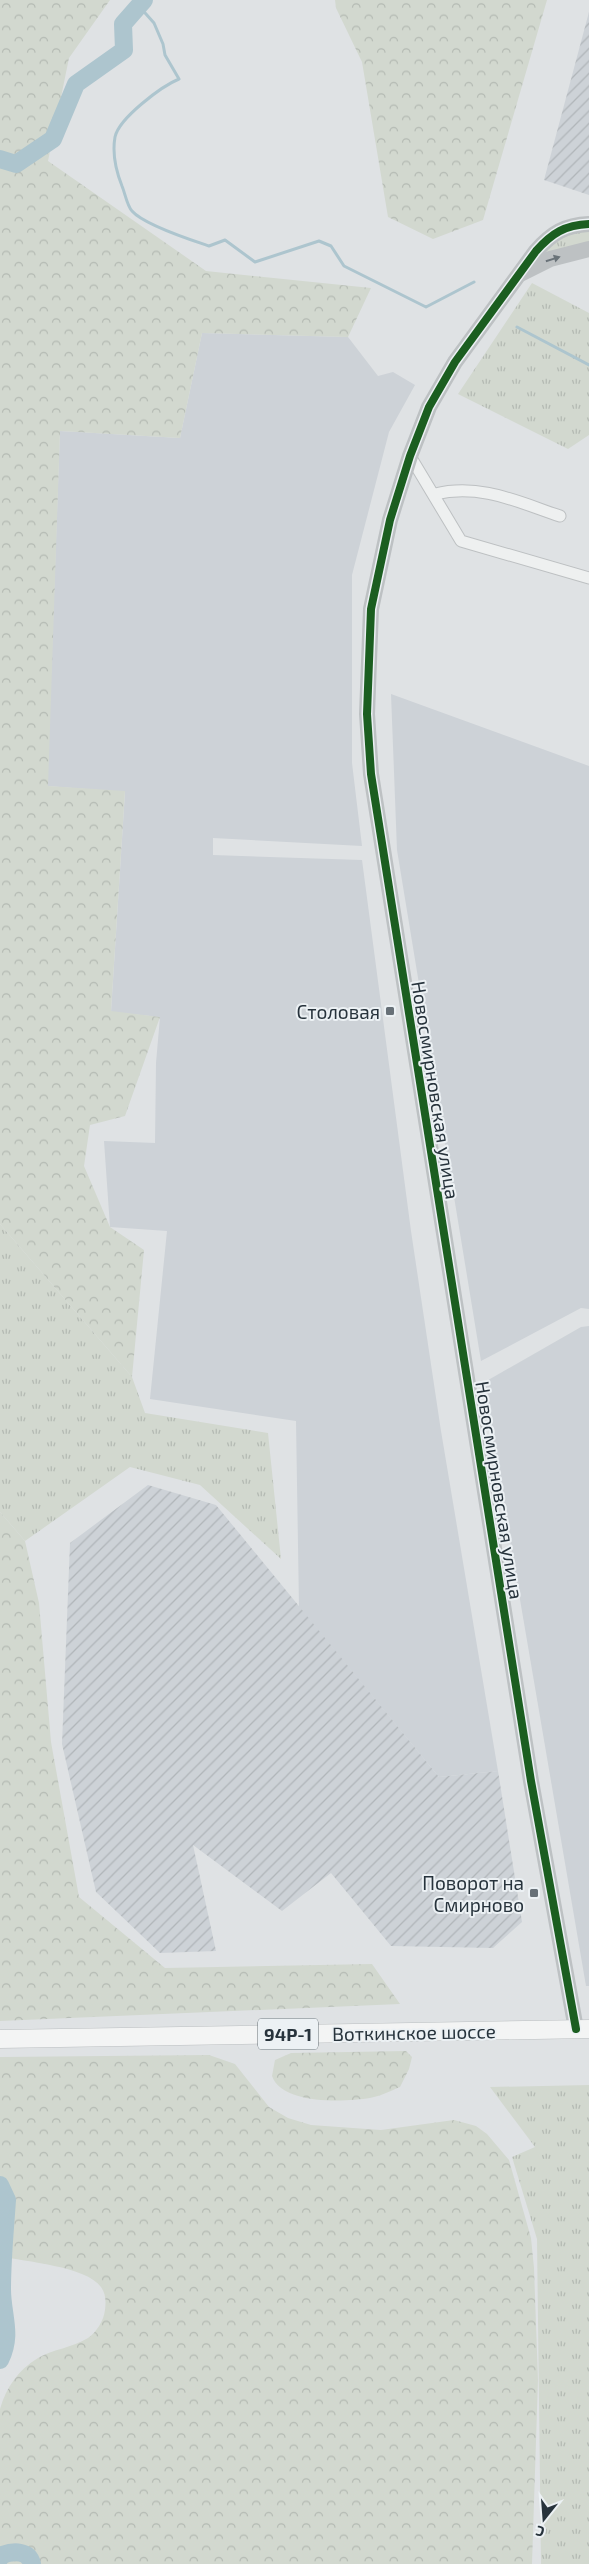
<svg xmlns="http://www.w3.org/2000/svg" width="589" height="2564" viewBox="0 0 589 2564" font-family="'Exo 2',sans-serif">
	<defs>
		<pattern id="industrial-furrows" width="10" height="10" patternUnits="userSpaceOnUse" patternTransform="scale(1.25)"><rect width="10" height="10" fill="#cdd2d7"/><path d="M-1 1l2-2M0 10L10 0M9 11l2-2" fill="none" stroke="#b0b5b9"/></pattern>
		<pattern id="grass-tufts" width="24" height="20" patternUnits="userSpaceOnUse" patternTransform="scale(1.25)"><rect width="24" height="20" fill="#d2d8cf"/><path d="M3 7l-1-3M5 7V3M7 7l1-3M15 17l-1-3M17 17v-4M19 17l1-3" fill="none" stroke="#b4bab3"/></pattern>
		<pattern id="forest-crowns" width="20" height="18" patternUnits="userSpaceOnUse" patternTransform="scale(1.25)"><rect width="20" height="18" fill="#d2d8cf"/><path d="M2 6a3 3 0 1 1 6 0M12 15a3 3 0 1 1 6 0" fill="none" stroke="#b4bab3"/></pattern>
	</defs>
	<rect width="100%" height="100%" fill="#dfe2e4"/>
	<g fill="#cdd2d7">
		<polygon points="202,333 348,337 378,376 393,372 415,385 389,432 352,575 352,763 362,846 213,838 213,855 362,860 411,1231 441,1431 498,1771 439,1777 299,1607 296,1421 150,1399 167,1231 110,1227 104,1141 155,1143 156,1063 160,1017 111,1012 125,792 47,786 60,431 180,438"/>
		<polygon points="391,694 589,766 589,1309 581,1308 481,1361 397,850"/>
		<polygon points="589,1326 589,1986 586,1986 483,1383 581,1327"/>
	</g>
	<g fill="url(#industrial-furrows)">
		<polygon points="589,12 589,195 544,180"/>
		<polygon points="148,1485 216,1505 439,1777 498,1771 522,1922 493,1948 391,1946 331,1873 282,1911 193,1845 216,1951 160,1953 96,1892 62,1744 70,1543"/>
	</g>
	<g fill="url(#grass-tufts)">
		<polygon points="589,230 589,245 536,258 557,235"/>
		<polygon points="532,283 589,313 589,435 568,449 458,394"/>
		<polygon points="0,1224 132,1377 145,1413 268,1433 281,1559 200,1485 130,1467 25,1541 0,1512"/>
		<polygon points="589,2085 589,2564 541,2564 537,2239 512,2157 535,2147 490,2087"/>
	</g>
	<g fill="url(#forest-crowns)">
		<polygon points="0,0 110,0 69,58 48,161 206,271 371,288 348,337 202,333 180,438 60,431 48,786 125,791 111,1011 160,1017 125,1116 90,1125 84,1166 110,1227 144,1250 132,1377 0,1224"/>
		<polygon points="335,0 547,0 483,220 433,239 388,217 362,62 336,8"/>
		<polygon points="0,1512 25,1541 39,1603 51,1742 79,1897 165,1968 372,1964 400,2004 0,2021"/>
		<path d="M406,2051L412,2057L409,2069L400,2087C390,2091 381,2096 370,2098C345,2102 282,2105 272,2076L275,2060L291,2053Z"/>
		<path d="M209,2055L235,2064L269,2107L288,2118L311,2125L381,2130L454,2120L476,2126L487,2134L509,2160L531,2238L534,2268L538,2380L532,2564H0V2409C6,2388 18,2370 38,2358C53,2349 72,2348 88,2338C96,2333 104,2320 105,2310C106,2302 106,2294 101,2287C86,2266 25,2262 0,2256V2057Z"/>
	</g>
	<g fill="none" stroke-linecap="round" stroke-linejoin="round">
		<g stroke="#adc5ce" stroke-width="3">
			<path d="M138,5L154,23L163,44L165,55L179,79C162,86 119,118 115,137C112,154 116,171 122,186C125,193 127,206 132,211C144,225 191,240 209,246L225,240L255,262L319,241L331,246L344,266L426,307L474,282"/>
			<polyline points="517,327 589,365"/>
		</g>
		<g stroke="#adc5ce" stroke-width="18">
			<polyline points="0,159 16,164 53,139 76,84 124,50 123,24 144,0"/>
			<path d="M0,2185L7,2200C5,2230 2,2259 2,2289C2,2316 13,2334 0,2360"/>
			<path d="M0,2558L2,2555C13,2551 29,2550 32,2564"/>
		</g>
		<defs>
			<g id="street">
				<polyline points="410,456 461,541 589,578"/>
				<path d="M435,494C480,483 518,502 560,516"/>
			</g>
			<polyline id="primary" points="0,2039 589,2029"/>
		</defs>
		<use href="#street" stroke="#bdc0c2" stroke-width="13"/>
		<use href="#primary" stroke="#bbbfc1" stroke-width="19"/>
		<use href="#street" stroke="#eef0f0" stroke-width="11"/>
		<g stroke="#bdc1c3" stroke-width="16">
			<polyline points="522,273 550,259 589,249"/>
			<path d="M576,2029L531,1781L371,774L367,714L371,609L390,520L410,456L429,407L455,362L536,251C552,233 565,225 589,224"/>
		</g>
		<use href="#primary" stroke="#f3f4f4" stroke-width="18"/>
		<defs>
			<path id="cycleway" d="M576,2029L531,1781L371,774L367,714L371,609L390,520L410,456L429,407L455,362L536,251C552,233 565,225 589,224"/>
		</defs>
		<use href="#cycleway" stroke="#ecf1f4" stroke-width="11"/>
		<use href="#cycleway" stroke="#1b5e20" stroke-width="8"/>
	</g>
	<defs><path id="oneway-solid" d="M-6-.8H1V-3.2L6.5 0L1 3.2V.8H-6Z" transform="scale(1.25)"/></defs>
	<use fill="#6a7379" href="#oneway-solid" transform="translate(553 259) rotate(-18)"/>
	<g fill="#677077" stroke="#ecf1f4" stroke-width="2">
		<rect x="385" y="1006" width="10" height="10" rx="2.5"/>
		<rect x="529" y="1888" width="10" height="10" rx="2.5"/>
	</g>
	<g text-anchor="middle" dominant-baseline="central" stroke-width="4" stroke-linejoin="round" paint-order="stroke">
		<rect fill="#ecf1f4" stroke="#626c73" stroke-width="1" x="258" y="2018.5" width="60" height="31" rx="4"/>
		<g font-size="18" font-weight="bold" fill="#27333c">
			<text x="288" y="2034">94Р-1</text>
		</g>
		<g font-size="19" fill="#27333c" stroke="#ecf1f4" text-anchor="end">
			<text x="380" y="1011">Столовая</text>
			<text x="524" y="1882">Поворот на<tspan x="524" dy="22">Смирново</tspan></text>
		</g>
		<g font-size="19" fill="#27333c" stroke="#ecf1f4">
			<text transform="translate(436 1090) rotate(81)">Новосмирновская улица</text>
			<text transform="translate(500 1490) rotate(81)">Новосмирновская улица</text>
			<text transform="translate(414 2032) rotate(-1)">Воткинское шоссе</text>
		</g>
	</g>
	<g transform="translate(544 2519) rotate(197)" stroke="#ecf1f4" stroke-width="4" paint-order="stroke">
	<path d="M0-4L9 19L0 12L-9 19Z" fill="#27333c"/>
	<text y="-8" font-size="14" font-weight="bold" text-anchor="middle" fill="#27333c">С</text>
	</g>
</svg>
